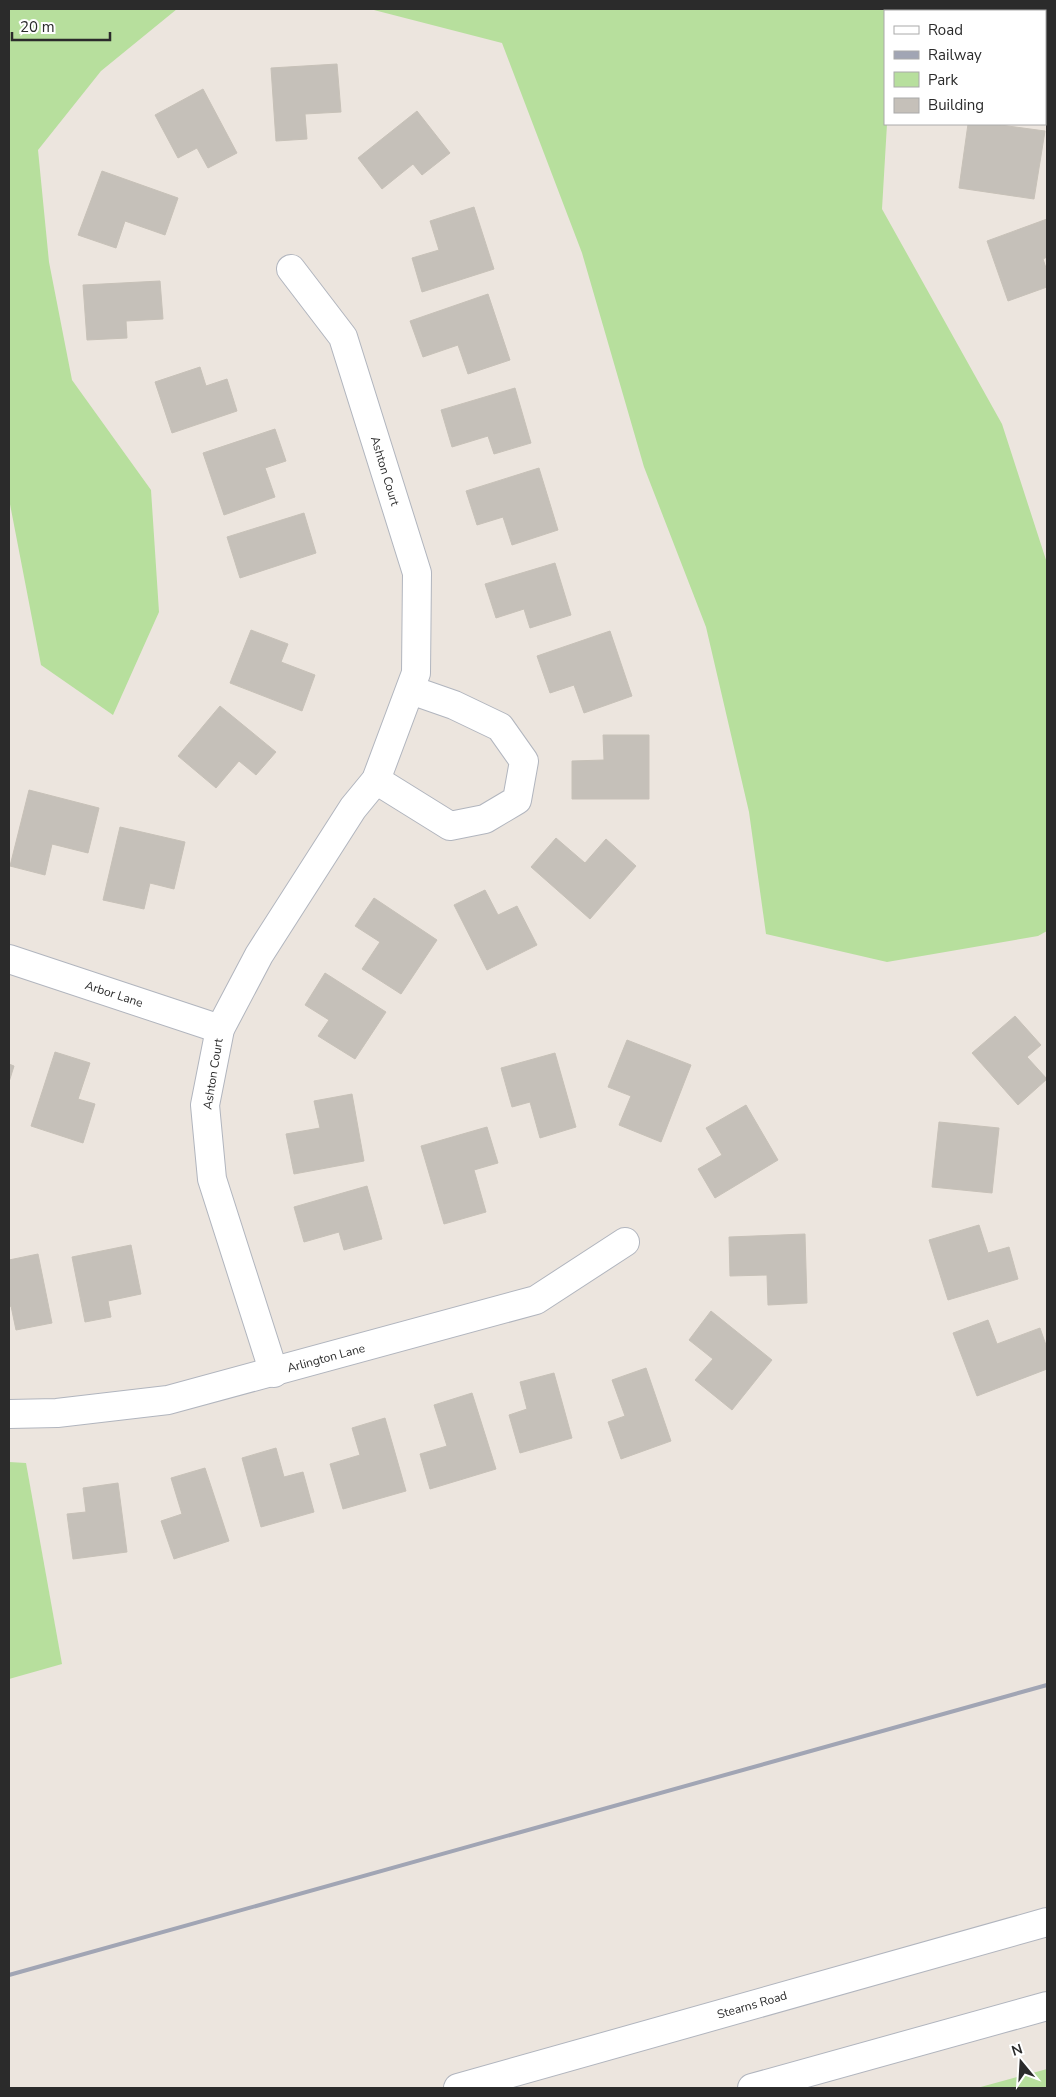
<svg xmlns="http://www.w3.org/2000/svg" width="1056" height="2097" viewBox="0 0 1056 2097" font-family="'Nunito Sans',sans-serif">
	<rect width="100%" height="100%" fill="#ece5de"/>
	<g fill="#b7df9d">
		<polygon points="9,9 177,9 101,71 38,150 49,262 72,380 151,490 159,612 113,715 41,665 9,499"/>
		<polygon points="370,9 908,9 907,11 885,11 885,124 887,124 882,209 1002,424 1047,563 1047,931 1038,936 887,962 766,934 749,812 706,627 644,467 582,253 502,43"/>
		<polygon points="9,1462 26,1463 62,1664 9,1679"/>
		<polygon points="1047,2069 1047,2088 977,2088"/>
	</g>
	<g fill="#c5c0b9" stroke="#c7c1b8">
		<polygon points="1045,22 1047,23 1047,104 1045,103"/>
		<polygon points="337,64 341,112 305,114 307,139 276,141 271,68"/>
		<polygon points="203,89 237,153 208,168 197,148 178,158 155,115"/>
		<polygon points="417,111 450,153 422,175 413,164 382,189 358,158"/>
		<polygon points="968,124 993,124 1045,131 1034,199 959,188"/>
		<polygon points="102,171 178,198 165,235 125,221 116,248 78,235"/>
		<polygon points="474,207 494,269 422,292 412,258 439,250 430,221"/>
		<polygon points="1047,219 1047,257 1043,259 1047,271 1047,287 1008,301 987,241"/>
		<polygon points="160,281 163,319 126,321 127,338 87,340 83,285"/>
		<polygon points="488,294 510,360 468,374 458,345 423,357 410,321"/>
		<polygon points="200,367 206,386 227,379 237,411 172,433 155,382"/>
		<polygon points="515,388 531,443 494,454 488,436 452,447 441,410"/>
		<polygon points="275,429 286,461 265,468 275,497 224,515 203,453"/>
		<polygon points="539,468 558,530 512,545 503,517 477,525 466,491"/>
		<polygon points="304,513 316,553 240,578 227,537"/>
		<polygon points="555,563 571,615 530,628 524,609 496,618 485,584"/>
		<polygon points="251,630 288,644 281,662 315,675 302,711 230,683"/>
		<polygon points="610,631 632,696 584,713 574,685 550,693 537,656"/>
		<polygon points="220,706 276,752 256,775 239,761 216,788 178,756"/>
		<polygon points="603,735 649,735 649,799 572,799 572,761 604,760"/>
		<polygon points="29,790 99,808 88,853 52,844 45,875 10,866"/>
		<polygon points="120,827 185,842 174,889 150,883 144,909 103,900"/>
		<polygon points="556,838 585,863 606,839 636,866 590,919 531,867"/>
		<polygon points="485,890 498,915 517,906 537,945 487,970 454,905"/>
		<polygon points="374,898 437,940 401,994 362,969 380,942 355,926"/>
		<polygon points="325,973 386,1012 355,1059 318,1036 329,1020 305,1005"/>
		<polygon points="1015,1016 1041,1045 1027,1057 1047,1079 1018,1105 972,1053"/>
		<polygon points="627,1040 691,1065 661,1142 619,1125 631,1096 608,1087"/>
		<polygon points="55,1052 90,1063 78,1099 95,1104 83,1143 31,1126"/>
		<polygon points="555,1053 576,1127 540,1138 530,1102 512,1107 501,1068"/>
		<polygon points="9,1064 14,1066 9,1082"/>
		<polygon points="352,1094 364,1161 294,1174 286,1134 320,1128 314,1101"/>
		<polygon points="746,1105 778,1160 715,1198 698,1169 722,1155 706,1128"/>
		<polygon points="939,1122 999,1128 992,1193 932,1187"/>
		<polygon points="487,1127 498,1163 474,1170 486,1212 444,1224 421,1146"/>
		<polygon points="367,1186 382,1239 344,1250 339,1232 304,1242 294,1207"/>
		<polygon points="979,1225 988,1253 1009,1247 1018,1279 948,1300 929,1240"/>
		<polygon points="805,1234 807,1303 768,1305 767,1275 730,1276 729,1237"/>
		<polygon points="131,1245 141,1294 108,1301 111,1317 85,1322 72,1257"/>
		<polygon points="38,1254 52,1323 16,1330 11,1306 9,1307 9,1260"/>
		<polygon points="711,1311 772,1360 732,1410 695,1380 713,1359 689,1340"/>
		<polygon points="988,1320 997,1344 1040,1328 1047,1348 1047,1369 977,1396 953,1333"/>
		<polygon points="646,1368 671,1441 621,1459 608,1422 625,1416 612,1380"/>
		<polygon points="554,1373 572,1438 520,1453 509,1415 527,1409 520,1382"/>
		<polygon points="472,1393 496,1469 430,1489 420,1454 447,1446 434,1405"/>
		<polygon points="385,1418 406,1491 343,1509 330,1464 360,1455 352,1428"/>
		<polygon points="276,1448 284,1477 303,1472 314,1512 261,1527 242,1458"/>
		<polygon points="205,1468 229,1541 174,1559 161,1521 182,1514 171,1478"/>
		<polygon points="118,1483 127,1552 73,1559 67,1514 86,1512 83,1488"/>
	</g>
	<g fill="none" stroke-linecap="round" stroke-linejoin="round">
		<defs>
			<g id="street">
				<polyline points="376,780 450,826 485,819 517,800 524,761 500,727 454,705 411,690"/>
				<polyline points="9,959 220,1029"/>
				<polyline points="274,1373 212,1179 205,1105 220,1029 259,955 353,808 376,780 416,673 417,573 343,337 291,269"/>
				<polyline points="9,1414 57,1413 168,1400 536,1300 625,1242"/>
			</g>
			<g id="secondary">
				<polyline points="458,2088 1047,1922"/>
				<polyline points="752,2088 1047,2006"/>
			</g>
		</defs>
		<use href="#street" stroke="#b1b5be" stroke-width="30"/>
		<use href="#secondary" stroke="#b1b5be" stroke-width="30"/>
		<use href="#street" stroke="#fff" stroke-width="28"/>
		<use href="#secondary" stroke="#fff" stroke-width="28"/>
		<polyline stroke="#a1a5b4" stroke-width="4" points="9,1975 1047,1685"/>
	</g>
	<g text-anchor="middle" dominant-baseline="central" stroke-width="4.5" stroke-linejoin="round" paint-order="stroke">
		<g font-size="12" fill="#2b2b2b" stroke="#fff">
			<text transform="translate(385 471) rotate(73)">Ashton Court</text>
			<text transform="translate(114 994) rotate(18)">Arbor Lane</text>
			<text transform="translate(213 1074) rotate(-81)">Ashton Court</text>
			<text transform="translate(326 1358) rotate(-15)">Arlington Lane</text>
			<text transform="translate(752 2005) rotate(-16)">Stearns Road</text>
		</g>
	</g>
	<rect width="1056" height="2097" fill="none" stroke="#2b2b2b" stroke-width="20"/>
	<rect x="884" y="10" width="162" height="115" fill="#ffffff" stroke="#aaaaaa"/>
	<rect x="894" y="26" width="25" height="8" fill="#ffffff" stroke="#aaaaaa"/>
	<text x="928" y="35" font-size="15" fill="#2b2b2b">Road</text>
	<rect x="894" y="51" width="25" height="8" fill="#a1a5b4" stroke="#aaaaaa"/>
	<text x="928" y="60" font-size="15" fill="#2b2b2b">Railway</text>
	<rect x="894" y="72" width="25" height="15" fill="#b7df9d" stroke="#aaaaaa"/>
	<text x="928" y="85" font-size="15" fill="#2b2b2b">Park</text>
	<rect x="894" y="98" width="25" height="15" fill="#c5c0b9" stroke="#aaaaaa"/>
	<text x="928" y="110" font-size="15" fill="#2b2b2b">Building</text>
	<g transform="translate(1021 2062) rotate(342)" stroke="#ffffff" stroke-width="4" paint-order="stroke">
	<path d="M0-4L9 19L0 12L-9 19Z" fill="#2b2b2b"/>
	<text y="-8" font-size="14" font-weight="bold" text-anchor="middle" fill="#2b2b2b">N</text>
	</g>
	<path d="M12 32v8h98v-8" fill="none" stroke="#2b2b2b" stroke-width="2.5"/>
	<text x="20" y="32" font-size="15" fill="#2b2b2b" stroke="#ffffff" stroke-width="4" paint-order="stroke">20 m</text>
</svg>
